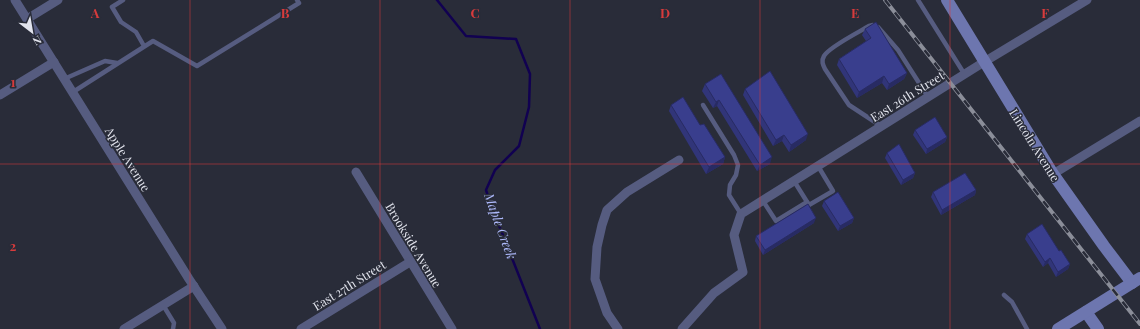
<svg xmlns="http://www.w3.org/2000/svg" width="1140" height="329" viewBox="0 0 1140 329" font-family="'Playfair Display',serif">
	<rect width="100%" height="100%" fill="#292c39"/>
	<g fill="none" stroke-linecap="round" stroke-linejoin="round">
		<polyline stroke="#110151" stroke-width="2.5" points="437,0 466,36 516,39 530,74 529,107 519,146 495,170 486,190 491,205 540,329"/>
		<g stroke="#565c80" stroke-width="4.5">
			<polyline points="123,0 112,7 121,22 136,32 144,46"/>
			<polyline points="918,0 965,75"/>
			<polyline points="64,79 105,61 117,63"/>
			<polyline points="73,92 153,41 197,66 299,3 297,0"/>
			<polyline points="703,105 734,155 738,165 736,175 730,185 729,195 741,214"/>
			<path d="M881,126L849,105L825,69C823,65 821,61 824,56C829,47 859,32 869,26L873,25L878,27L898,50L928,97"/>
			<polyline points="794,181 809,205 833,191 818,166"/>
			<polyline points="763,201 776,221 807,202"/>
			<polyline points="1004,295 1012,302 1027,329"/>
			<polyline points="163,305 174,323 173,329"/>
		</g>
		<g stroke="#565c80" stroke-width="9">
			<polyline points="15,0 189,279 222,329"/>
			<polyline points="27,19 58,0"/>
			<polyline points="0,95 54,62"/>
			<polyline points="356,172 452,329"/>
			<polyline points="1053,174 1140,121"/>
			<polyline points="124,329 194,286"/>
			<polyline points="301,329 410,262"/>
			<polyline points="618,329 607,313 595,279 597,247 602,225 607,210 627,192 679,160"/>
			<polyline points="682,329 714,293 743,272 734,235 741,214 984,62 1087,0"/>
		</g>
		<g stroke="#6d76af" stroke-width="12">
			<polyline points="947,0 1053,174 1104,246 1132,283"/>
			<polyline points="1086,312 1098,329"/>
			<polyline points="1058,329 1140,278"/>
		</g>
		<defs>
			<polyline id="rail" points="885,0 1140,324"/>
		</defs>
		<use href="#rail" stroke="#8b8e99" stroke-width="4"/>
		<use href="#rail" stroke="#292c39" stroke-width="2.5" stroke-dasharray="8" stroke-linecap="butt"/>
	</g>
	<g fill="#313579">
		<polygon points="865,29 907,73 904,79 887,90 882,83 857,98 837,65 839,59 866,41 862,35"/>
		<polygon points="721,74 770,164 757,171 717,106 713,108 702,91 705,84"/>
		<polygon points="745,89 806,140 789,152 782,141 773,146 743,95"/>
		<polygon points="671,105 700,125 725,157 723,164 706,174 669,111"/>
		<polygon points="915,130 947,137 945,142 926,154 913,135"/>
		<polygon points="887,153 915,173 913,178 901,185 885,158"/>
		<polygon points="976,190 975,195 941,215 931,197 933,192"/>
		<polygon points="824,201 854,218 852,223 838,231 822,206"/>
		<polygon points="814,223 763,255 755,241 756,236"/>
		<polygon points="1027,234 1059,251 1070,264 1068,269 1056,277 1048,263 1043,267 1025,239"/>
	</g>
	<g fill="#282b63">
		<polygon points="907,73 904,79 887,90 889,84"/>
		<polygon points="884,76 882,83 857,98 859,92"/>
		<polygon points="719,100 717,106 713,108 716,102"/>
		<polygon points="808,134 806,140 789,152 791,145"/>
		<polygon points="784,135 782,141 773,146 776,140"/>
		<polygon points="947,137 945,142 926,154 927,149"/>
		<polygon points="725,157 723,164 706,174 709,167"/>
		<polygon points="772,157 770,164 757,171 760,165"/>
		<polygon points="915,173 913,178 901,185 903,180"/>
		<polygon points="976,190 975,195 941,215 942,210"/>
		<polygon points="816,218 814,223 763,255 765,250"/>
		<polygon points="854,218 852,223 838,231 840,226"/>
		<polygon points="1050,258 1048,263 1043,267 1045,262"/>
		<polygon points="1070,264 1068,269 1056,277 1058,272"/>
	</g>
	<g fill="#393e8d" stroke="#282b63">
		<polygon points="876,22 907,73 889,84 884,76 859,92 839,59 871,38 865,29"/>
		<polygon points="770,71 808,134 791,145 784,135 776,140 745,89"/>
		<polygon points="721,74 772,157 760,165 719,100 716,102 705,84"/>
		<polygon points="683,97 700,125 704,124 725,157 709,167 671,105"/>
		<polygon points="935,117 947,137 927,149 915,130"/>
		<polygon points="899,144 915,173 903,180 887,153"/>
		<polygon points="965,173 976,190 942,210 933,192"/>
		<polygon points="838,192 854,218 840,226 824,201"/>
		<polygon points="808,204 816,218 765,250 756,236"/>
		<polygon points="1042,224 1059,251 1061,250 1070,264 1058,272 1050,258 1045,262 1027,234"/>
	</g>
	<path fill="none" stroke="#d73b3c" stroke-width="1" stroke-opacity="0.55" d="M190,0V329M380,0V329M570,0V329M760,0V329M950,0V329M0,164H1140"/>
	<g text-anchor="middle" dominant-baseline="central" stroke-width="3" stroke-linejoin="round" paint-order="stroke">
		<g font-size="12" fill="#e2e4ed" stroke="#292c39">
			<text transform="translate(907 96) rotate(-32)">East 26th Street</text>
			<text transform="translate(1035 145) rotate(58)">Lincoln Avenue</text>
			<text transform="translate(128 159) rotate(58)">Apple Avenue</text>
			<text transform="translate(414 245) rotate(59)">Brookside Avenue</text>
			<text transform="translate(349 285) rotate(-32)">East 27th Street</text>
		</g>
		<g font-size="13" font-style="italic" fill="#aebafc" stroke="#292c39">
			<text transform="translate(501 226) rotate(70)">Maple Creek</text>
		</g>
	</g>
	<g font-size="13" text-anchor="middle" font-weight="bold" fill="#d73b3c" stroke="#292c39" stroke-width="3" stroke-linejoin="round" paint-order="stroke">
		<text x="95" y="18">A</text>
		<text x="285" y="18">B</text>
		<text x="475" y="18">C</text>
		<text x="665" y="18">D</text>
		<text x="855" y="18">E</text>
		<text x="1045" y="18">F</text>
		<text x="13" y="87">1</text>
		<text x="13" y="251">2</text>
	</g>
	<g transform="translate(32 32) rotate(149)" stroke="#292c39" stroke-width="3" paint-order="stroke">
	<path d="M0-3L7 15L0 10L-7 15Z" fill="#e2e4ed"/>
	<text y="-6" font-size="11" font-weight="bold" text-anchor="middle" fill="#e2e4ed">N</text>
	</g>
</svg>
